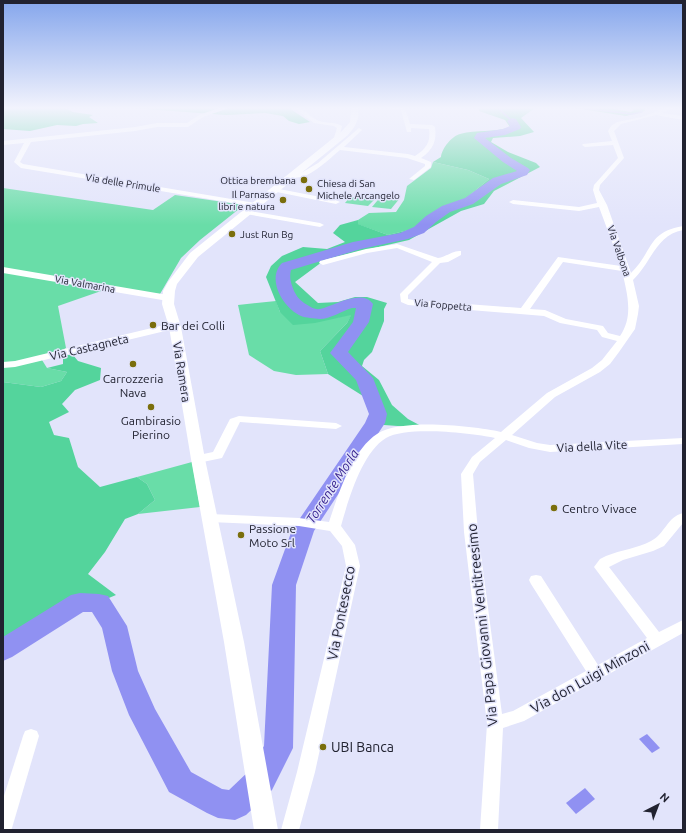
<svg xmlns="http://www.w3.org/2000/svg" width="686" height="833" viewBox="0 0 686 833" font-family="Ubuntu,sans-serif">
	<rect width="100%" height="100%" fill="#e2e4fb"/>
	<g fill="#69dda8">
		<polygon points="433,162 468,170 489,179 465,199 444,206 417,228 388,235 357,224 358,220 369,213 396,212 404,200 407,186 431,168"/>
		<polygon points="3,188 153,210 175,195 244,205 200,240 181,258 160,294 104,290 58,306 66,348 42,360 47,368 67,372 61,381 41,387 3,382"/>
		<polygon points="382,195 400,198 391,209 372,207"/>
		<polygon points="350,197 374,200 368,206 345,203"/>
		<polygon points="276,301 280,312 335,318 352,314 347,323 320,351 328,374 296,375 274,371 249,355 238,305"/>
		<polygon points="192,462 200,507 138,514 155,500 147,484 137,477"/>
	</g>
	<g fill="#54d49c">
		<polygon points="3,108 65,108 73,112 93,115 89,117 98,123 83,124 76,126 57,125 30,131 3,129"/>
		<polygon points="132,108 289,108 310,122 299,124 289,121 283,116 265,113 226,115"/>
		<path d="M479,108H535L521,118L534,132L520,136L493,138L491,142L508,152L536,163L540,167L494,191L484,204L461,211L409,240L326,259L295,282L318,303L338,302L355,297H367L387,303L384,309V321L372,352L364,360L362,366L379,380L392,405L408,419L425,428L384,425L372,420L363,396L328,374L320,351L347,323L351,315L315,323L293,325L280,312L266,277L271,266L282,256L303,247L327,249L345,242L333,233L340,225L358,220V224L388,235L417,228L444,206L465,199L489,179L468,170L433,162L441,157C442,148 452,136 460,134C477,129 494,133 510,127L505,120L479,111Z"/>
		<polygon points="575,108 609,108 631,112 633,111 634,108 644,108 645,111 626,116"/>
		<polygon points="63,355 73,355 78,361 101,368 100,380 75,390 62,404 69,412 49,422 54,435 69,438 78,467 100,487 137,477 147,484 155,500 138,514 125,519 105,552 88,574 116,595 104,600 80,595 3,656 3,382 41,387 61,381 67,372 47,368 63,364"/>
	</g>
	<g fill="#9091f2">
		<polygon points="647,734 660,748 652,753 639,739"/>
		<polygon points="585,788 595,799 576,814 566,803"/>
	</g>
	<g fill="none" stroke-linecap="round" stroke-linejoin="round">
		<g stroke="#9091f2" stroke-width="1.5">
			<polyline points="498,108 512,121"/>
			<polyline points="581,108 632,114 642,112 640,108"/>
		</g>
		<path fill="#9091f2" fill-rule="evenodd" d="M512,118L516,119L521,127L520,129L505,135L485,138L511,158L528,168L530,170L527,175L501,184L473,204L450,212L436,222L424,233L408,239L361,249L291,270C289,278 291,283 294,291C297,297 299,299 304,303C309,306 314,310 320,309C334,306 362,288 373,304L369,322L348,352L373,378L387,414L385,423L314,531L296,585L293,748L272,790L246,815L235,820L218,818L207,813L169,792L129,715L112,671L102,628L92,612H83L12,657L3,661V637L71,595L80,593L99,594L108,596L127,626L138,671L155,709L191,772L222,789L229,790L250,770L264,746L272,585L292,530L365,423L369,414L356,380L330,353L353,322L356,308H352C342,311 330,319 320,319C314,318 306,318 301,316C283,308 266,279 282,263L353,242L400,233L414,227L426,216L442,206L465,198L493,178L517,171L503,162L474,138L477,133L503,129L510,126L507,121Z"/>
		<g fill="#fff" fill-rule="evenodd">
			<polygon points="219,108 229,108 203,117 188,127 157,127 135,131 31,142 20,162 23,164 255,203 259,205 258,207 21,168 14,162 24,143 3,145 3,141 135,127 157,123 187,123 199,115"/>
			<path d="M294,108C306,108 308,116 317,120C325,124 334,121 342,126L338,142L333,141L337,128L334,126L314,123Z"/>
			<path d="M387,108H405L410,124L432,125L435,127C437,141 433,150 421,158L431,162V167L414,180L409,179L425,166V164L407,158L340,150C329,159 303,186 289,175L292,173H301L318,163L359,128L362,130L361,131L344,147L408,154L415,156C426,149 431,142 429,129L411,128V132H407L401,110Z"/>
			<path d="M665,108H674L662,113L683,116V120L656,115L621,124L614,131L624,158L600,185L599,190L607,205L631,273C653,252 647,232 683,226V230C656,235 651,263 633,280L639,306L638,314L635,329L619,352L610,364L600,372L555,397L512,435L537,443L550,445L683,438V444L550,452L529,448L506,440L480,462L473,474L478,532L502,714L513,711L586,671L531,584L529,580L531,576L536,575L541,576L598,665L647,638L594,567L600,559L606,556C621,550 638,548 651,541C665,534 667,517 683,513V523L664,546L653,551L623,560L609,567L659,632L683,620V633L524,721L503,728L498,830H480L487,724L464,532L461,474L472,457L495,438C470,433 407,426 386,438C362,452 348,501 341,526L355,545L360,566L315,772L299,830H281L297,772L346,566L342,546L330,531L299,526L210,522L205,521L204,518L205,515L210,514L299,518L329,522C338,495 352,450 377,434C401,418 473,426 501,432L547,393L592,368L602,360L617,341L602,337L597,330L560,323L544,316L408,305L401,302L400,294L432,262L397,248L367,253L323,265L319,263L320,261L366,249L397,244L438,258C446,257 453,250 461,251V255L448,262L440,263L408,295V299L413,300L521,308L558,257L621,266L599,207L579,211L513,204L509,202L513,200L579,207L597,203L593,190L594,185L618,158L613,145L585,147L582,145L583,144L612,141L608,131L611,126L617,122L642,117ZM563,262L622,271C627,293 634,316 620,336L608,333L603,326L566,319L545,310L530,309Z"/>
			<polygon points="274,188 336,200 340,202 336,204 272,191 272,189"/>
			<polygon points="243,210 320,223 324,225 320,227 246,214 242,212"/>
			<polygon points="3,267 168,295 172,298 168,301 3,273"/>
			<polygon points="175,324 178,325 180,327 178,329 161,332 15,367 3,368 3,362 15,361 160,326"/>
			<polygon points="239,416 336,423 342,426 336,429 240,422 222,458 198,463 194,462 192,459 194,456 213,452 230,419"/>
			<polygon points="31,729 37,731 39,736 12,828 11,830 3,830 3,799 23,736 25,731"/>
		</g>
		<path fill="#fff" fill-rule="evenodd" d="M351,108H358C360,120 355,127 348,135L198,257L177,284L175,291L174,304L181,327L205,459L244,642L278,830H254L224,642L191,459L169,327L162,304L163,291L168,282L190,253L342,131L350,122Z"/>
	</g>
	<linearGradient id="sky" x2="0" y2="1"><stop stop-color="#85a6ec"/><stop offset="0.48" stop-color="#f2f3fd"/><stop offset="1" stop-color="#f2f3fd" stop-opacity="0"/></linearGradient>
	<rect width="686" height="225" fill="url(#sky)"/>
	<g fill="#7a6e0c" stroke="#e2e4fb" stroke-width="1.5">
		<circle cx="304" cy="180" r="4"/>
		<circle cx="309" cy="189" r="4"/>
		<circle cx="283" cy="200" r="4"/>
		<circle cx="232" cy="234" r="4"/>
		<circle cx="153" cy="325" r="4"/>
		<circle cx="133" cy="364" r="4"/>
		<circle cx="151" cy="407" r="4"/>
		<circle cx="554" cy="508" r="4"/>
		<circle cx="241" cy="535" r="4"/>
		<circle cx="323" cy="747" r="4"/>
	</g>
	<g text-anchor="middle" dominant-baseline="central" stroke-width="3" stroke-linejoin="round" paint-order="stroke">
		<g font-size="10" fill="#212230" stroke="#e2e4fb" text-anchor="end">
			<text x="296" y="180">Ottica brembana</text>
			<text x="317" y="183" text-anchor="start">Chiesa di San<tspan x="317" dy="12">Michele Arcangelo</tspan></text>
			<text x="275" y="194">Il Parnaso<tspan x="275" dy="12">libri e natura</tspan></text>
			<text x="240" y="234" text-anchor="start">Just Run Bg</text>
		</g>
		<g font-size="10" fill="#212230" stroke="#e2e4fb">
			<text transform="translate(123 183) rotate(9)">Via delle Primule</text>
			<text transform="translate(619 251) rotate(71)">Via Valbona</text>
			<text transform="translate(85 284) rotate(10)">Via Valmarina</text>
			<text transform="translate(443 305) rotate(5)">Via Foppetta</text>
		</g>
		<g font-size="12" fill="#212230" stroke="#e2e4fb" text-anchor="start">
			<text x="161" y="325">Bar dei Colli</text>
			<text x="133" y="378" text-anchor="middle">Carrozzeria<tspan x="133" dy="14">Nava</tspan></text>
			<text x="151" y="420" text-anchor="middle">Gambirasio<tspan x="151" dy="14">Pierino</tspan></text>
			<text x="562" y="508">Centro Vivace</text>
			<text x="249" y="528">Passione<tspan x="249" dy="14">Moto Srl</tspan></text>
		</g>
		<g font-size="12" fill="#212230" stroke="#e2e4fb">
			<text transform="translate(89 347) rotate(-13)">Via Castagneta</text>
			<text transform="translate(182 372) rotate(81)">Via Ramera</text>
			<text transform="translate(592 446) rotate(-3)">Via della Vite</text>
		</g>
		<g font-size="13" font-style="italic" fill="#331e8d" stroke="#e2e4fb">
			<text transform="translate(332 486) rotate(-57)">Torrente Morla</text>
		</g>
		<g font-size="14" fill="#212230" stroke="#e2e4fb">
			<text transform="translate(341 613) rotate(-79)">Via Pontesecco</text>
			<text transform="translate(482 625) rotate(-96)">Via Papa Giovanni Ventitreesimo</text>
			<text transform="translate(590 677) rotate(-29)">Via don Luigi Minzoni</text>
		</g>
		<g font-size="14" fill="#212230" stroke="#e2e4fb" text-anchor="start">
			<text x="331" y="747">UBI Banca</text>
		</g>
	</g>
	<rect width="686" height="833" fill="none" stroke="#212230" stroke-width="8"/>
	<g transform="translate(658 805) rotate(42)" stroke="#e2e4fb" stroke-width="3" paint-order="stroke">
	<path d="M0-3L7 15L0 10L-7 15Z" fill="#212230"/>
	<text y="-6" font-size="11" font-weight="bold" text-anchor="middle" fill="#212230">N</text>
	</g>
</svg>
